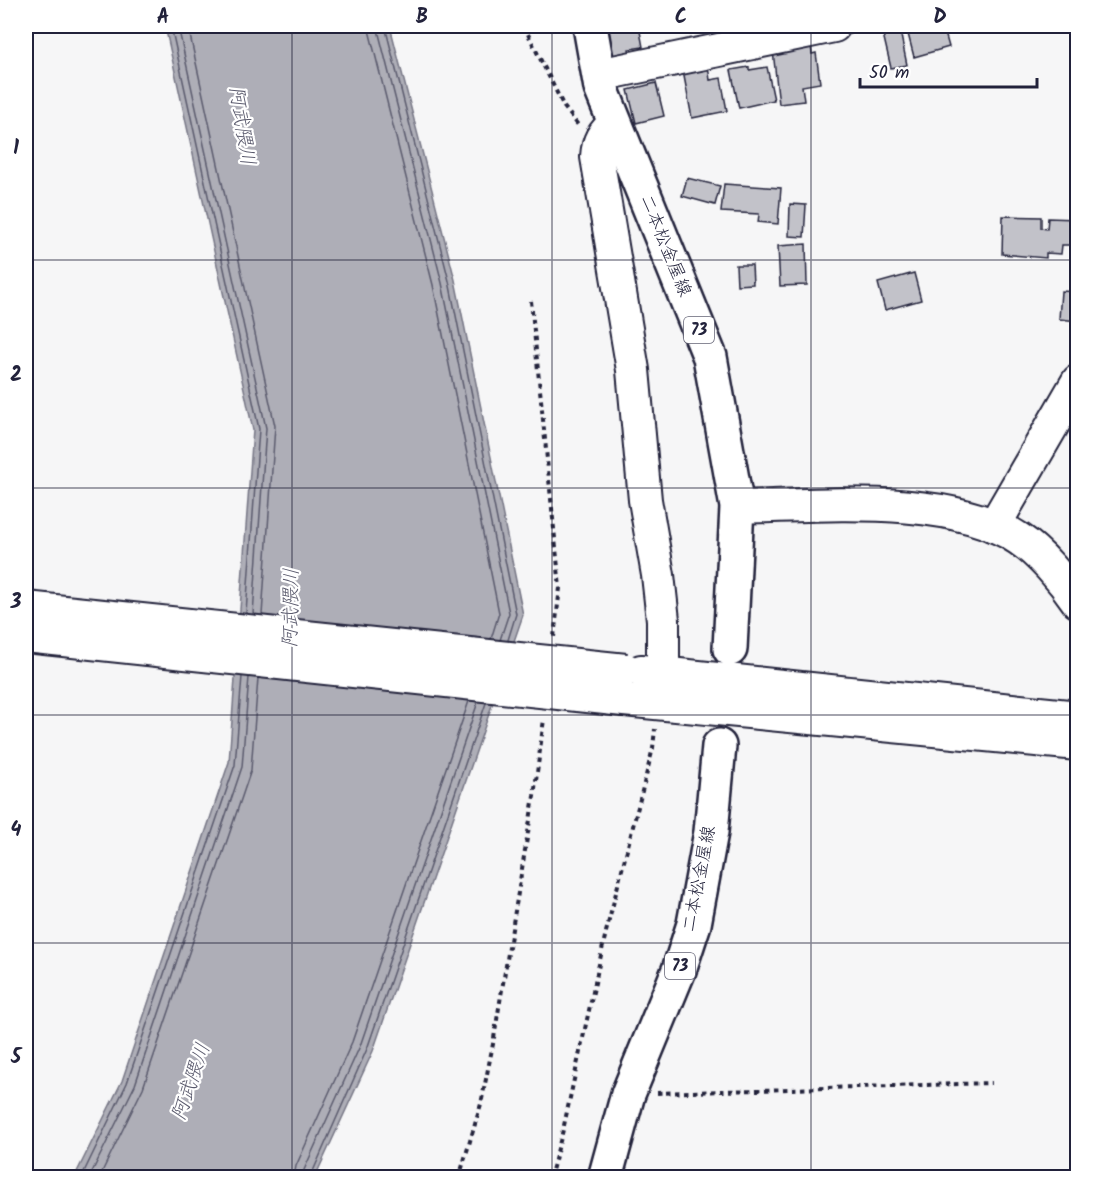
<svg xmlns="http://www.w3.org/2000/svg" width="1103" height="1203" viewBox="0 0 1103 1203" font-family="Kalam,'Klee One',sans-serif">
	<rect width="100%" height="100%" fill="#f6f6f7"/>
	<filter id="ink" filterUnits="userSpaceOnUse"><feTurbulence type="fractalNoise" baseFrequency=".0167" numOctaves="2"/><feDisplacementMap in="SourceGraphic" scale="12" xChannelSelector="R" yChannelSelector="G"/><feConvolveMatrix kernelMatrix="1 2 1 2 8 2 1 2 1" color-interpolation-filters="sRGB"/></filter>
	<g filter="url(#ink)">
		<polygon fill="#aeaeb7" stroke="#767685" stroke-width="1.5" points="165,26 390,26 455,280 523,615 373,1051 315,1177 74,1178 122,1081 229,762 253,430"/>
		<g fill="none" stroke-linecap="round" stroke-linejoin="round">
			<g stroke="#5a5a6d" stroke-width="1.5">
				<polyline points="171,26 259,429 246,613"/>
				<polyline points="178,26 266,428 253,614"/>
				<polyline points="188,26 275,426 262,615"/>
				<polyline points="368,26 433,285 499,613 491,639"/>
				<polyline points="377,26 442,283 509,613 500,640"/>
				<polyline points="385,26 449,281 516,614 508,640"/>
				<polyline points="81,1178 127,1083 235,765 242,676"/>
				<polyline points="89,1178 135,1085 242,767 249,677"/>
				<polyline points="99,1178 143,1088 251,770 258,678"/>
				<polyline points="294,1178 296,1166 352,1042 469,701"/>
				<polyline points="303,1178 304,1170 360,1046 478,702"/>
				<polyline points="310,1178 367,1049 486,703"/>
			</g>
		</g>
		<g fill="#c2c2c9" stroke="#22223b" stroke-width="1.5">
			<polygon points="608,26 639,26 643,47 629,49 631,57 614,60"/>
			<polygon points="906,26 943,26 949,47 914,57"/>
			<polygon points="900,31 907,65 891,68 883,34"/>
			<polygon points="811,46 812,54 816,53 820,83 802,86 804,101 779,104 773,51"/>
			<polygon points="708,66 710,80 721,78 727,111 692,118 683,71"/>
			<polygon points="749,67 749,70 767,67 774,100 739,108 731,70"/>
			<polygon points="656,83 664,116 636,123 628,90"/>
			<polygon points="687,178 720,186 715,205 682,196"/>
			<polygon points="724,184 781,188 778,224 758,222 759,214 721,212"/>
			<polygon points="790,204 806,205 804,237 789,236"/>
			<polygon points="1003,216 1041,217 1041,228 1047,229 1048,218 1077,219 1076,245 1062,245 1061,254 1046,253 1046,258 1002,254"/>
			<polygon points="806,244 807,285 780,286 778,246"/>
			<polygon points="736,265 752,265 753,284 737,285"/>
			<polygon points="914,273 921,300 885,310 878,283"/>
			<polygon points="1061,291 1078,292 1078,321 1059,319"/>
		</g>
		<g fill="none" stroke-linecap="round" stroke-linejoin="round">
			<defs>
				<g id="minor">
					<polyline points="599,75 834,26"/>
					<path d="M615,123C603,133 598,141 597,157L633,370L645,500L658,575L663,620V674"/>
					<path d="M737,507C817,506 950,492 1019,539C1040,553 1063,580 1078,602"/>
					<polyline points="994,526 1078,381"/>
					<polyline points="641,671 1078,717"/>
					<polyline points="624,700 1078,744"/>
				</g>
				<g id="major">
					<polyline points="590,26 601,88 710,357 737,507 730,649"/>
					<polyline points="605,1178 628,1094 679,970 694,924 711,832 719,746"/>
				</g>
			</defs>
			<use href="#minor" stroke="#22223b" stroke-width="36"/>
			<use href="#major" stroke="#22223b" stroke-width="38"/>
			<g stroke="#22223b" stroke-width="4" stroke-dasharray="4.5 4.5" stroke-linecap="butt">
				<polyline points="524,26 564,107 578,125"/>
				<polyline points="531,301 560,588 554,637"/>
				<polyline points="657,1093 992,1083"/>
				<polyline points="459,1178 481,1104 493,1044 534,796 544,719"/>
				<polyline points="550,1178 563,1130 606,932 653,748 655,729"/>
			</g>
			<use href="#minor" stroke="#fff" stroke-width="32"/>
			<use href="#major" stroke="#fff" stroke-width="33"/>
			<defs>
				<g id="minor-bridge">
					<polyline points="26,608 626,670"/>
					<polyline points="26,636 624,700"/>
				</g>
			</defs>
			<use href="#minor-bridge" stroke="#22223b" stroke-width="36" stroke-linecap="butt"/>
			<use href="#minor-bridge" stroke="#fff" stroke-width="32"/>
		</g>
	</g>
	<path fill="none" stroke="#22223b" stroke-width="1.5" stroke-opacity="0.55" d="M292,26V1178M552,26V1178M811,26V1178M26,260H1078M26,488H1078M26,715H1078M26,943H1078"/>
	<g text-anchor="middle" dominant-baseline="central" stroke-width="4.5" stroke-linejoin="round" paint-order="stroke">
		<g fill="#fff" stroke="#646476" stroke-width="1.5">
			<rect x="684" y="317" width="30" height="26" rx="4.5"/>
			<rect x="665" y="953" width="30" height="26" rx="4.5"/>
		</g>
		<g font-size="16" font-weight="bold" fill="#22223b">
			<text x="699" y="330">73</text>
			<text x="680" y="966">73</text>
		</g>
		<g font-size="18" fill="#22223b" stroke="#fff">
			<text transform="translate(665 246) rotate(68)">二本松金屋線</text>
			<text transform="translate(700 879) rotate(-79)">二本松金屋線</text>
		</g>
		<g font-size="20" font-style="italic" fill="#5a5a6d" stroke="#fff">
			<text transform="translate(241 126) rotate(81)">阿武隈川</text>
			<text transform="translate(292 608) rotate(-89)">阿武隈川</text>
			<text transform="translate(192 1082) rotate(-71)">阿武隈川</text>
		</g>
	</g>
	<rect width="1103" height="1203" fill="none" stroke="#fff" stroke-width="66"/>
	<path d="M860 78v9h177v-9" fill="none" stroke="#22223b" stroke-width="3"/>
	<text x="869" y="78" font-size="18" fill="#22223b" stroke="#ffffff" stroke-width="4.5" paint-order="stroke">50 m</text>
	<rect x="33" y="33" width="1037" height="1137" fill="none" stroke="#22223b" stroke-width="2"/>
	<g font-size="20" text-anchor="middle" font-weight="bold" fill="#22223b">
		<text x="163" y="23">A</text>
		<text x="422" y="23">B</text>
		<text x="681" y="23">C</text>
		<text x="940" y="23">D</text>
		<text x="16" y="154">1</text>
		<text x="16" y="381">2</text>
		<text x="16" y="608">3</text>
		<text x="16" y="836">4</text>
		<text x="16" y="1063">5</text>
	</g>
</svg>
